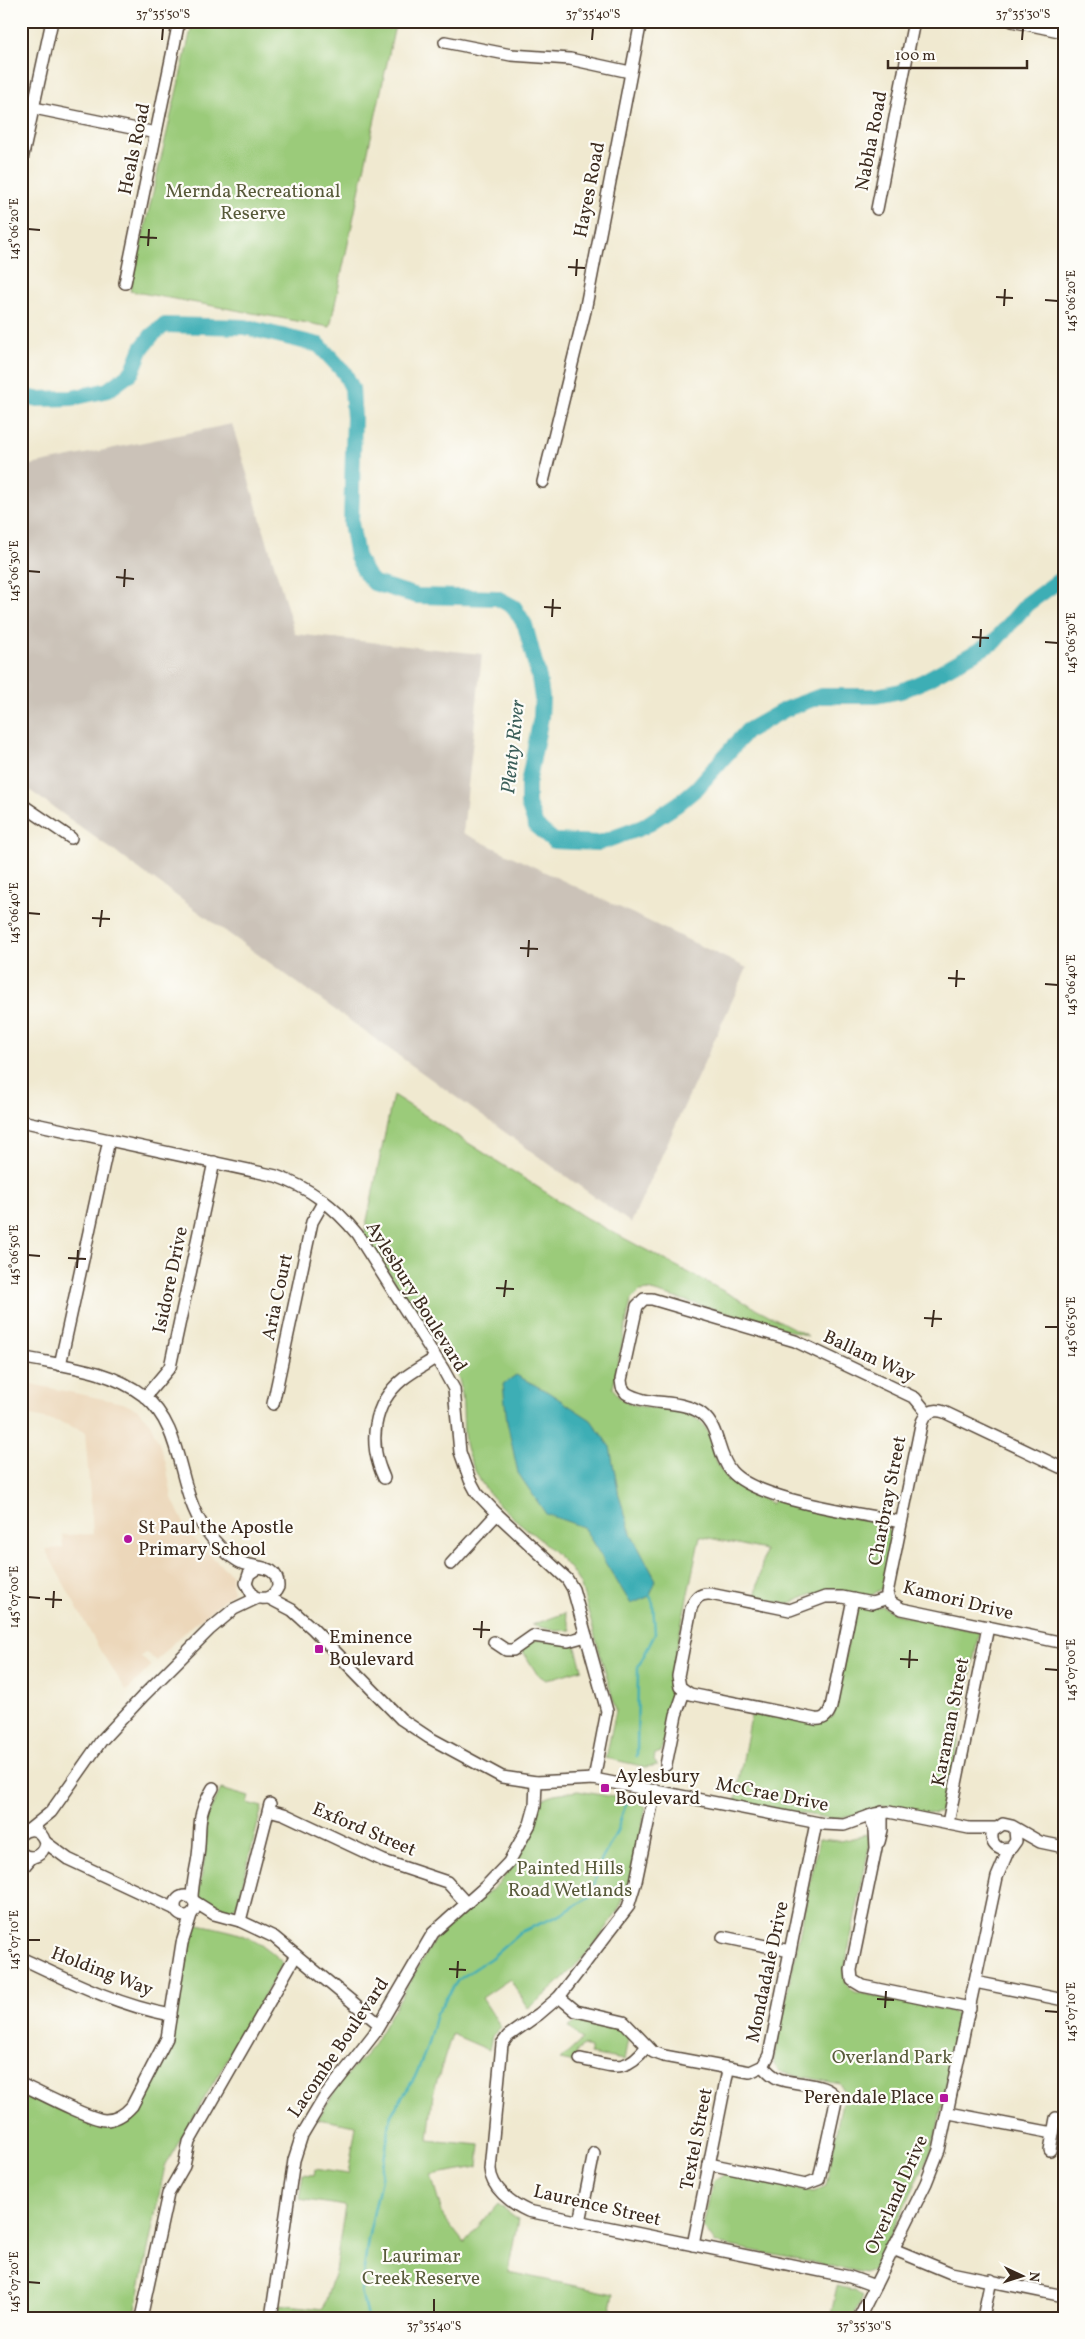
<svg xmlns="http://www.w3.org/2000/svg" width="1085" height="2339" viewBox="0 0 1085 2339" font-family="Vollkorn,serif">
	<rect width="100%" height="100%" fill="#fdfcf7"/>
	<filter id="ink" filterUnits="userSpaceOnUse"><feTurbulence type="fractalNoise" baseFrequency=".02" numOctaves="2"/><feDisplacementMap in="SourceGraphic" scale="10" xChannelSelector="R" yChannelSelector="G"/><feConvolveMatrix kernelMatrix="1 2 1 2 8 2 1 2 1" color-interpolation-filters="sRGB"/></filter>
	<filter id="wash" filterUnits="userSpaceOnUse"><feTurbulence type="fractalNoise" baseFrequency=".0096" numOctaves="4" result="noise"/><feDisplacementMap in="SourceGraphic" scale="20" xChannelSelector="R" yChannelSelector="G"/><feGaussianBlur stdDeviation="1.12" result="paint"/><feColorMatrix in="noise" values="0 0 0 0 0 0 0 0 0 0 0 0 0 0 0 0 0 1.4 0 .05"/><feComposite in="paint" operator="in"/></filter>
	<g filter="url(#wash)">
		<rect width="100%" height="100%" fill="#f0e9d0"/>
		<polygon fill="#ecd7ba" points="21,1382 123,1403 138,1410 150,1423 159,1443 166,1463 172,1498 185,1526 197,1543 231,1574 233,1592 176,1640 157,1661 145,1652 141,1657 151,1666 127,1691 101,1652 45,1549 63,1548 62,1535 93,1534 85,1432 60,1422 21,1414"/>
		<polygon fill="#cbc2b8" points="232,424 295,634 482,654 463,833 747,968 631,1223 21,784 21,467"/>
		<g fill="#9bcb7a" stroke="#6b7a4c">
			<polygon points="193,21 396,21 330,327 130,291"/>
			<path d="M393,1095L586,1218L808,1336L648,1290L640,1291L631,1300L613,1388C615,1391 617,1395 620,1398C633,1411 678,1406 697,1419C712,1428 712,1452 719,1467C730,1486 754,1494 772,1504L774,1500L883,1524L892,1535L883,1588L869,1597L837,1590L813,1594L790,1603H779L755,1598L765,1550L700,1536L668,1689L672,1704L661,1752L655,1754L654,1761L658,1765L646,1767L606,1758L616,1710L581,1586C559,1543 506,1523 481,1482C475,1471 467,1455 465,1443C462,1421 465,1400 459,1379L364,1235Z"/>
			<polygon points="855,1606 870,1608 882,1606 896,1614 979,1632 945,1811 934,1814 895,1806 881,1806 853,1816 834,1819 735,1802 752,1711 833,1717"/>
			<polygon points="565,1613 571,1630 557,1631 532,1625"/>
			<polygon points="534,1640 574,1641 582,1669 546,1680 537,1674 522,1650"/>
			<polygon points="221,1789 249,1797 247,1803 262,1807 239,1898 236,1906 231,1910 209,1905 198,1896 205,1856 206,1819"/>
			<path d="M578,1791L638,1801L646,1807C639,1839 635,1876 620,1906C602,1941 560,1985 528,2008L510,1979L482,1998L501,2027L492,2036L489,2050L452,2034L433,2094L428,2140L480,2145L478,2167L431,2175L443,2216L464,2243L498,2204L518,2219L508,2272L614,2294L609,2318H277L279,2304L323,2309L335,2271L345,2206L299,2199L303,2174L314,2175L315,2169L348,2174L356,2126L318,2119L340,2083L372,2047L433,1942C455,1915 488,1899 509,1871C521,1856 530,1838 537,1820C539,1815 538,1806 541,1801C547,1792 568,1793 578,1791Z"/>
			<polygon points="866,1835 870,1842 844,1972 845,1983 855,1992 950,2011 957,2015 959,2022 938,2126 930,2154 875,2268 865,2273 715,2243 703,2227 713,2181 724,2174 814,2192 826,2186 844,2091 840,2084 779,2072 774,2064 774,2059 819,1839 840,1841"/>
			<path d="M194,1923C234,1932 252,1933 283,1963L165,2166L134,2318H21V2090L94,2124L108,2126L118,2124L130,2118L139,2108L173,2041L176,2011L186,1949Z"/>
			<polygon points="583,2018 614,2024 629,2034 624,2060 590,2054 590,2048 583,2046 577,2051 575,2063 560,2060 582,2040 569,2027"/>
			<polygon points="837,2286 854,2290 863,2297 853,2318 830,2318"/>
		</g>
		<polygon fill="#3daeb5" stroke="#3c6c6a" points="516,1375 548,1392 591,1420 610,1447 619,1496 632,1536 656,1580 650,1596 631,1604 583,1527 546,1514 518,1473 507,1422 503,1384"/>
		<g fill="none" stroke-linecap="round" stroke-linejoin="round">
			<g stroke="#3daeb5" stroke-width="2.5">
				<polyline points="637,1757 638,1667 655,1634 653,1603 650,1596"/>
				<polyline points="367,2318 361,2290 368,2239 382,2174 391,2115 415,2077 426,2050 436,2014 458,1980 491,1958 521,1932 562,1914 591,1896 600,1863 617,1831 627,1800"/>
			</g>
			<polyline stroke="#3daeb5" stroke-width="16" points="21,396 37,399 72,398 108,390 132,372 142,348 152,335 165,325 245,327 319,345 344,372 352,388 354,418 351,523 357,557 366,574 374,583 417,596 497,598 514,607 525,625 539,678 542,698 541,717 528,784 528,804 536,826 554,841 599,843 643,827 678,804 697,788 747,731 786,709 821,696 876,696 901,691 924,681 994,642 1027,604 1064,577"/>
		</g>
	</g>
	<g filter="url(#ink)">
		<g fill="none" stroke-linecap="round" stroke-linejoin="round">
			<defs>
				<g id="minor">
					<polyline points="1012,21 1064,32"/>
					<polyline points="445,42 511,55 570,59 630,72"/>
					<polyline points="34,108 156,133"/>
					<polyline points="21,164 52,21"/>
					<polyline points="877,209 914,21"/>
					<polyline points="125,283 179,21"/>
					<polyline points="543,482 585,311 641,21"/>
					<polyline points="21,804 71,838"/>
					<path d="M21,1121L276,1176C310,1188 334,1206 357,1234L443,1369L454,1389L460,1452L470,1480L477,1493L497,1514L567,1579L573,1589L607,1711L594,1779"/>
					<path d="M21,1357C63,1366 109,1369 144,1396C185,1429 176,1488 205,1529C213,1540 226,1554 238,1561C253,1570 279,1562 278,1587C273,1598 264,1601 253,1596L246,1583L249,1574L259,1567"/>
					<polyline points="60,1365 109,1140"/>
					<polyline points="145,1397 170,1367 214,1162"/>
					<polyline points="273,1404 312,1222 324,1201"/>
					<path d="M1064,1469L944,1412C933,1408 924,1413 921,1425L887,1593L890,1602L902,1609L1064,1643"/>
					<path d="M384,1478C368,1444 372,1404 403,1379C413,1371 425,1365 435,1358"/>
					<path d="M901,1522C860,1513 757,1501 731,1471C717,1455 720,1428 702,1414C681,1398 648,1407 626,1393L622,1387L621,1380L637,1306L644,1299H652L795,1341L915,1398L928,1414"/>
					<polyline points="451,1564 497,1514"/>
					<polyline points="269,1598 292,1610 313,1629 401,1719 428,1737 502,1777 536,1782 594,1779 824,1824 844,1825 875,1814 889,1812 969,1828 995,1828"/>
					<path d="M853,1599L831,1707C828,1716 824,1720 815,1719L690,1694L680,1687L678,1676L691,1608C695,1599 699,1593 710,1594L790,1610L825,1597H842L872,1603L888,1598"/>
					<polyline points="494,1642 506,1650 513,1650 533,1636 568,1641 586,1636"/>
					<polyline points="666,1765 676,1715 684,1692"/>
					<path d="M655,1790L636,1881L628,1907L559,1997L539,2014L508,2036L502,2044L490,2169C491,2188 511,2203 528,2211L850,2277L875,2286"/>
					<polyline points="269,1810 284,1814 384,1861 447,1882 466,1903"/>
					<polyline points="869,1816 875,1830 876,1848 851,1970 852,1980 862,1986 970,2008"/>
					<polyline points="948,1823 988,1627"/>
					<polyline points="30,1829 51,1812 101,1741 144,1695 209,1630 234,1609 257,1598"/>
					<path d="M1015,1830L1016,1841L1011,1848L1001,1849C993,1846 990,1839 993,1831L1003,1824L1012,1826L1040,1842L1064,1847"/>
					<path d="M21,1834C31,1826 41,1830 45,1842C44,1855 32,1862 21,1853"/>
					<polyline points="45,1842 68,1859 175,1909"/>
					<polyline points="879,1842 882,1830 882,1812"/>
					<polyline points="21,1870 32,1857"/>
					<circle cx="185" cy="1906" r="10"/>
					<path d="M192,1899C192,1884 196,1870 198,1856C202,1825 195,1818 213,1788"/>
					<polyline points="195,1902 214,1914 240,1921 274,1937 379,2024"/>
					<polyline points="240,1921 270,1804"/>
					<polyline points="723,1937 790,1951"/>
					<path d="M21,1958C70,1981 117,2005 171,2015"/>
					<polyline points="975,1982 1064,2000"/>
					<polyline points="559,1997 576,2011 624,2022 653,2052 664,2056 750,2072 763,2066 769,2055 816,1823"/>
					<path d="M580,2059C612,2065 624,2076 647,2046"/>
					<path d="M21,2084C38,2092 89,2119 105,2120C116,2120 125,2114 132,2106L167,2038L182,1943L191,1915"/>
					<polyline points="949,2113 1053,2133"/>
					<polyline points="1050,2150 1056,2118"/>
					<path d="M709,2164L806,2184L819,2179L836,2101C833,2082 794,2085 779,2079C772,2076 768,2072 763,2066"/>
					<polyline points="580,2222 594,2153"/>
					<polyline points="693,2245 728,2070"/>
					<polyline points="893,2249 951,2273 1064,2296"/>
					<polyline points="141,2318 168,2194 184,2166 189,2142 296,1955"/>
					<polyline points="271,2318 294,2160 302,2135 324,2098 374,2034 433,1933 486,1886 509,1862 530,1824 535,1806 536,1782"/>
					<polyline points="859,2318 926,2183 939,2150 997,1877 1009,1849"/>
					<polyline points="983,2318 991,2280"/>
				</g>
			</defs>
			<use href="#minor" stroke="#564739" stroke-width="14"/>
			<use href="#minor" stroke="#fff" stroke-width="11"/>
		</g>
	</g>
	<path fill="none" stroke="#3b2a1e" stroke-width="2" d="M162,40L163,28M592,40L593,28M1022,40L1023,28M28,229L40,230M140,237L157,238M148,246L149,229M568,267L585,268M576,276L577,259M996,297L1013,298M1045,300L1058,301M1004,306L1005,289M28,571L40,572M116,577L134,579M124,587L125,569M544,607L561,608M552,617L553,599M972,637L989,638M1045,642L1058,643M980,647L981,629M28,913L40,914M92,918L110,919M100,927L102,910M520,948L538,949M528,957L529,940M948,978L965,979M1045,984L1058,985M956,987L957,970M28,1255L40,1256M68,1258L86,1259M77,1268L78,1250M496,1288L514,1289M504,1297L506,1280M924,1318L942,1319M932,1327L934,1310M1045,1327H1058M28,1597L40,1598M45,1599L62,1600M53,1608L54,1591M473,1629L490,1630M481,1638L482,1621M900,1659L918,1660M909,1668L910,1650M1045,1669L1058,1670M28,1940H40M449,1969L466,1970M457,1978L458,1961M877,1999L894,2000M885,2008L886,1991M1045,2011L1058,2012M28,2282L40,2283M434,2312V2299M864,2312V2299"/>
	<g fill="#b5179e" stroke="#fdfcf7" stroke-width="2">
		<circle cx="128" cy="1539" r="5"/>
		<rect x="314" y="1644" width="10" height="10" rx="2.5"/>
		<rect x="600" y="1783" width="10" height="10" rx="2.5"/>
		<rect x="939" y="2093" width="10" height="10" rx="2.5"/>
	</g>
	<g text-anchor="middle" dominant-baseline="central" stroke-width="4.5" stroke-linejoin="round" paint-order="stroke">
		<g font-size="19" fill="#3b2a1e" stroke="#fdfcf7">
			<text transform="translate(872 141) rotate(-79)">Nabha Road</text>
			<text transform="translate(135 149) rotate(-78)">Heals Road</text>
			<text transform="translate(590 190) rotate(-79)">Hayes Road</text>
			<text transform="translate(171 1280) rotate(-78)">Isidore Drive</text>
			<text transform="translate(278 1297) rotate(-78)">Aria Court</text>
			<text transform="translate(416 1297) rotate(58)">Aylesbury Boulevard</text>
			<text transform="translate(869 1357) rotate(25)">Ballam Way</text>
			<text transform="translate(888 1501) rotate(-79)">Charbray Street</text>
			<text transform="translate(958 1601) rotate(14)">Kamori Drive</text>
			<text transform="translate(951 1722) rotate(-79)">Karaman Street</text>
			<text transform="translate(772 1795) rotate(11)">McCrae Drive</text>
			<text transform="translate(364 1830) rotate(23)">Exford Street</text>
			<text transform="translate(102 1972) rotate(21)">Holding Way</text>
			<text transform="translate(768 1972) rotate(-78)">Mondadale Drive</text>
			<text transform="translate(339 2048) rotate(-56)">Lacombe Boulevard</text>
			<text transform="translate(697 2139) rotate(-79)">Textel Street</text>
			<text transform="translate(897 2195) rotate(-66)">Overland Drive</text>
			<text transform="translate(597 2206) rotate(13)">Laurence Street</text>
		</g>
		<g font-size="19" fill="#585a3a" stroke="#fdfcf7">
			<text x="253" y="192">Mernda Recreational<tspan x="253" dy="22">Reserve</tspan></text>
			<text x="570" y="1869">Painted Hills<tspan x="570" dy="22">Road Wetlands</tspan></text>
			<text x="892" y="2058">Overland Park</text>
			<text x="421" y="2257">Laurimar<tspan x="421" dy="22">Creek Reserve</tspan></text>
		</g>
		<g font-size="19" fill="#3b2a1e" stroke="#fdfcf7" text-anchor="start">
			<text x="138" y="1528">St Paul the Apostle<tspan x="138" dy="22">Primary School</tspan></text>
			<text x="329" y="1638">Eminence<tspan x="329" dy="22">Boulevard</tspan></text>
			<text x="615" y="1777">Aylesbury<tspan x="615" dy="22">Boulevard</tspan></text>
			<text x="934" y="2098" text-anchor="end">Perendale Place</text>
		</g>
		<g font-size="20" font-style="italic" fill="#3c5f5a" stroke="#fdfcf7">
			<text transform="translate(514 747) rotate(-84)">Plenty River</text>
		</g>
	</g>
	<rect width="1085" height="2339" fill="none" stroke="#fdfcf7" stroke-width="55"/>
	<g transform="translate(1022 2276) rotate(94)" stroke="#fdfcf7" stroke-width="4" paint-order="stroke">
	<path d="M0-4L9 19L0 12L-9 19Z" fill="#3b2a1e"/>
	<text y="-8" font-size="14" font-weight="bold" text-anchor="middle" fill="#3b2a1e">N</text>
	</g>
	<path d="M888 60v8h139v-8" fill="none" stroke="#3b2a1e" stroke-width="2.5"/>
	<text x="895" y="60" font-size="15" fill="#3b2a1e" stroke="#fdfcf7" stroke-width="4" paint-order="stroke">100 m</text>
	<rect x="28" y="28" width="1030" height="2284" fill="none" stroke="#3b2a1e" stroke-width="2"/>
	<g font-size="12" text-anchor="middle" fill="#3b2a1e">
		<text x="163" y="18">37°35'50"S</text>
		<text x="593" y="18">37°35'40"S</text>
		<text x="1023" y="18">37°35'30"S</text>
		<text transform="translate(14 229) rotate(-90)" y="4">145°06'20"E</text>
		<text transform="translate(1071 301) rotate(-90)" y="4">145°06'20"E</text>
		<text transform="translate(14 571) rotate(-90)" y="4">145°06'30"E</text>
		<text transform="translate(1071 643) rotate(-90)" y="4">145°06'30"E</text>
		<text transform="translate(14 913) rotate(-90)" y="4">145°06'40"E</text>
		<text transform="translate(1071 985) rotate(-90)" y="4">145°06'40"E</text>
		<text transform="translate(14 1255) rotate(-90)" y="4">145°06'50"E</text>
		<text transform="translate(1071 1327) rotate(-90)" y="4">145°06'50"E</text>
		<text transform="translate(14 1597) rotate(-90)" y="4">145°07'00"E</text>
		<text transform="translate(1071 1670) rotate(-90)" y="4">145°07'00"E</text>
		<text transform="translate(14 1940) rotate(-90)" y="4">145°07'10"E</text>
		<text transform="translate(1071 2012) rotate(-90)" y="4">145°07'10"E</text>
		<text transform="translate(14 2282) rotate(-90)" y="4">145°07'20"E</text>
		<text x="434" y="2330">37°35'40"S</text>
		<text x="864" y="2330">37°35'30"S</text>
	</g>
</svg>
